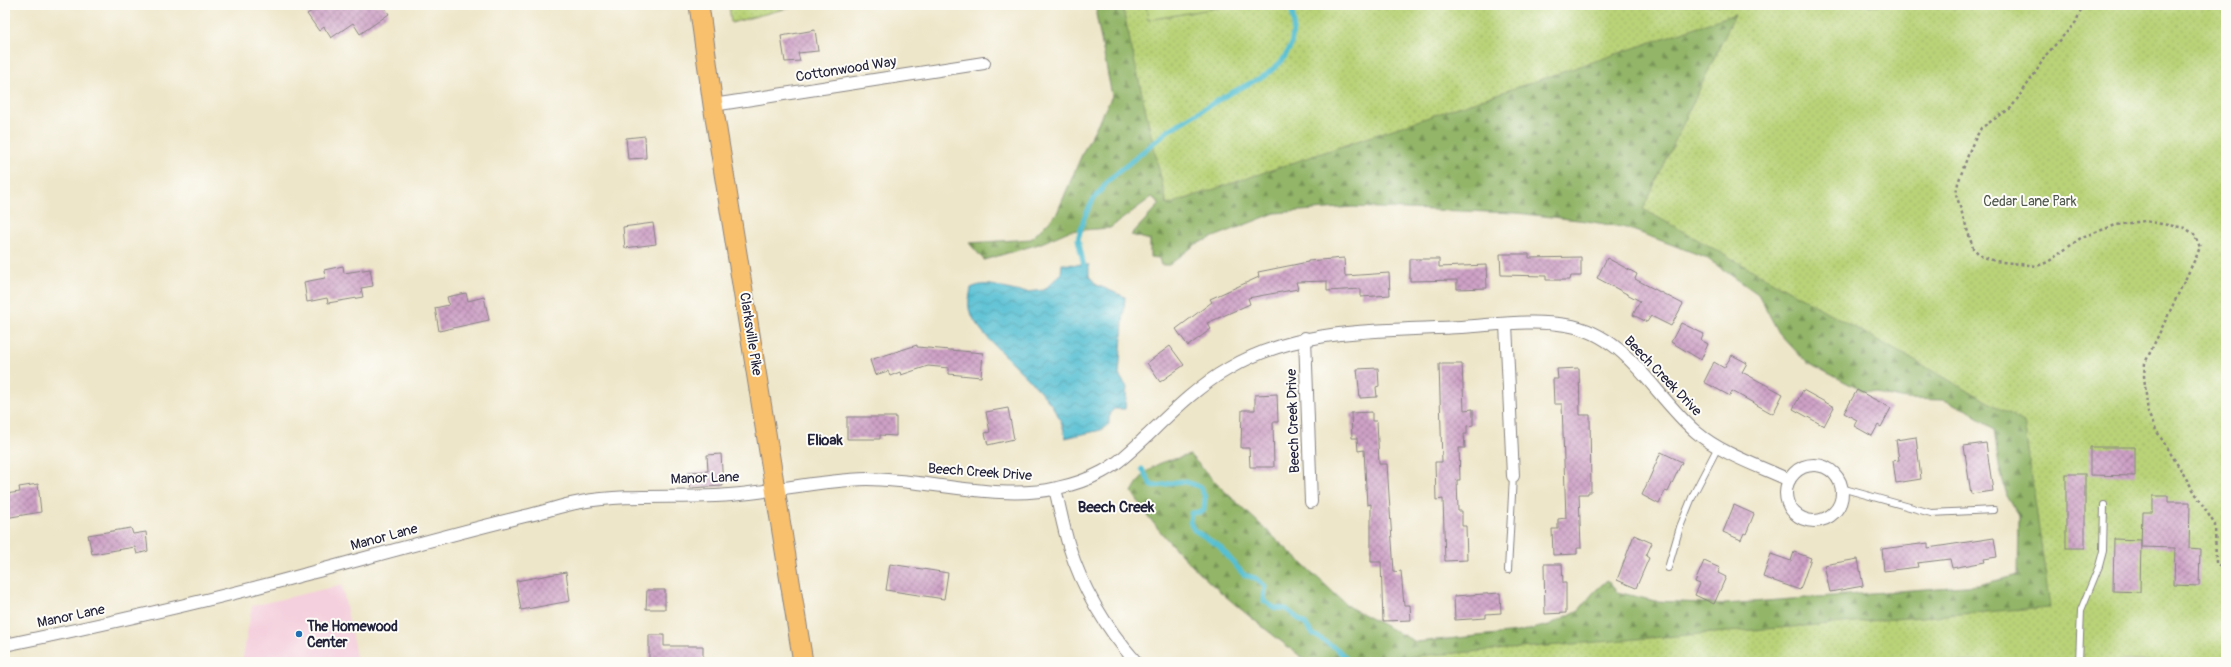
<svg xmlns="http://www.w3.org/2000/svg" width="2231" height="667" viewBox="0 0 2231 667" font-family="Pangolin,sans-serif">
	<defs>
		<pattern id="forest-firs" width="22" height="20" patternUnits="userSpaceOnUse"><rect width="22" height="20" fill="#92b568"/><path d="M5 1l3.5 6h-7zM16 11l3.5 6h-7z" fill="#779357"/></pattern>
		<pattern id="park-dots" width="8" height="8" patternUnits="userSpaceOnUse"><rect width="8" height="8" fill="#b9d378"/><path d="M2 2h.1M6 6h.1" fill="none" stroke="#9fb569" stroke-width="1.8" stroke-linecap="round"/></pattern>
		<pattern id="water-waves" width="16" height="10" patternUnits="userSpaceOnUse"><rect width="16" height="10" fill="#57c0d3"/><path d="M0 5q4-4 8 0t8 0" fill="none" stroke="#489cac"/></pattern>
		<pattern id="building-cross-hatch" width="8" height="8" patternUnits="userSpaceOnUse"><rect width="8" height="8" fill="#cea1c6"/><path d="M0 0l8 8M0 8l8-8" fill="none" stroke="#a783a2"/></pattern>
	</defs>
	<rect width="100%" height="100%" fill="#fdfcf7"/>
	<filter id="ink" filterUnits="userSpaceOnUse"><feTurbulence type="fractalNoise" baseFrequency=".025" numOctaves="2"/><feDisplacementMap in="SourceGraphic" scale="8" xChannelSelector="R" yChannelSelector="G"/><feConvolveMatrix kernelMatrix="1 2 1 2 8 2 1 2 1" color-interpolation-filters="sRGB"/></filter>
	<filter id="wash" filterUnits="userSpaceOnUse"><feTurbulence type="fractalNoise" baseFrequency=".012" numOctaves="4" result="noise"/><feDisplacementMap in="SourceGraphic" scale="16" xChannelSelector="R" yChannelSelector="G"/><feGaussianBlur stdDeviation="0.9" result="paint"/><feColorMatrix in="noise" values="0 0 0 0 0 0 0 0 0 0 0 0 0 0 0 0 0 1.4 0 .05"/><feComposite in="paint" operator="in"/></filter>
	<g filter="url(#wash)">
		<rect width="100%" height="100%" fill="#eee6c9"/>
		<polygon fill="#f4cfdd" points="342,585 357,662 242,662 252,606"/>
		<path fill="url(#forest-firs)" stroke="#5a6c52" d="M1097,5H2226L2057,614L1894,662H1308C1247,615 1171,558 1132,492C1148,463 1159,463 1190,455L1218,485L1349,607L1416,642L1518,632L1549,625L1579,610L1593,593L1607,580L1617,592L1655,601L1726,604L1978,585L2018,575L2019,516L2007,496L1999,466L1994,429L1969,411L1944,400L1906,399L1861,390L1806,362L1779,333L1758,294L1705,257L1627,228L1587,221L1516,213L1352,207L1275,213L1196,244L1169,265H1161L1159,258L1150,257V240L1131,235L1160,204L1152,197L1110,228L1069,231L1039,244L984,260L969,243L1031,239L1057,213L1083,152L1112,96L1096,14Z"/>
		<g fill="url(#park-dots)" stroke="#6e7a5a">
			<polygon points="729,5 799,5 731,23"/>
			<polygon points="1122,5 2226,5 2226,662 1406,662 1405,657 2050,607 2024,422 1643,209 1735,14 1167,205"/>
		</g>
		<polygon fill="#b9d378" stroke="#6e7a5a" points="1146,5 1221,5 1222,7 1148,20"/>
		<path fill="url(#water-waves)" stroke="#3c7187" d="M1062,264L1089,265V276L1097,285L1125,297L1119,375L1127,387L1125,409H1113L1109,418V424L1101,430L1065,438C1063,394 988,353 970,312C967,305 970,295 971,288C988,280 999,288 1016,291C1024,293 1035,291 1044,290L1061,274Z"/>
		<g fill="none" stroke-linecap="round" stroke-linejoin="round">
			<g stroke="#57c0d3" stroke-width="5">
				<polyline points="1085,271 1078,239 1084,218 1093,200 1110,179 1169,130 1225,96 1266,75 1282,61 1291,46 1294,23 1291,5"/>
				<path d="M1142,469L1152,486C1175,486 1174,475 1200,487L1205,497L1204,510L1202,512L1191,513L1190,522L1194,530L1219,546L1244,575L1255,578L1265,586L1264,601L1275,608L1286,609L1305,624L1313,634L1337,649L1350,662"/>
			</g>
		</g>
		<g id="blocks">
			<g fill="url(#building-cross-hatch)">
				<polygon points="308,5 383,5 389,14 360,34 353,23 331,38 324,27 319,31 307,14 312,11"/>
				<polygon points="815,30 818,51 798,53 800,61 785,62 781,36"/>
				<polygon points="645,136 646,158 628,159 626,138"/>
				<polygon points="653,223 656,244 625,248 623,227"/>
				<polygon points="1500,254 1529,254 1529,258 1581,257 1581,276 1571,276 1570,280 1546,280 1546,276 1501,275"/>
				<polygon points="1344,258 1345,276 1389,273 1390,295 1361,297 1361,289 1327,291 1327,281 1296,282 1298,289 1248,298 1250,304 1207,323 1211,329 1188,346 1176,329 1212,302 1210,299 1259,277 1258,272 1308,262 1308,261"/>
				<polygon points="1607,258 1637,274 1635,279 1683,304 1671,326 1651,316 1647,322 1633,315 1640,301 1597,278"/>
				<polygon points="1410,259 1439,259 1439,267 1486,265 1487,288 1457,289 1457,280 1410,281"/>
				<polygon points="343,266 344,273 370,269 373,286 361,288 363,297 328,303 327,298 307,302 304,282 325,278 324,270"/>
				<polygon points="466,293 468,301 484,297 489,320 439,331 435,308 449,305 447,297"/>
				<polygon points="1681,323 1704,334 1701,340 1708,344 1701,360 1671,342"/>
				<polygon points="917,345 917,347 983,353 981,377 949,374 949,368 928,366 901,375 900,372 890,376 888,371 875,375 870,360"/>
				<polygon points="1170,346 1184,365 1160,382 1147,363"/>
				<polygon points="1732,355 1747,363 1742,372 1783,394 1773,414 1732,391 1730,396 1704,382 1714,362 1724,368"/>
				<polygon points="1439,364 1462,364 1464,410 1473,409 1473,425 1467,426 1467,434 1464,434 1465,448 1459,448 1460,480 1457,480 1458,511 1462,511 1462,526 1466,526 1467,560 1445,561 1443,499 1436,500 1435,462 1442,462"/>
				<polygon points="1378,368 1379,386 1376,387 1377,397 1360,398 1357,369"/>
				<polygon points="1579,368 1580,415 1590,415 1591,492 1588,492 1588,494 1579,494 1581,548 1577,548 1577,554 1553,555 1552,529 1558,529 1558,519 1566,518 1562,404 1554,404 1553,379 1558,379 1557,369"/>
				<polygon points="1803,390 1834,407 1824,426 1793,409"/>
				<polygon points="1857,390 1891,408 1881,427 1878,425 1872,436 1854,426 1857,420 1844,413"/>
				<polygon points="1277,394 1278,422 1273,422 1274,467 1250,467 1249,448 1241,448 1242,410 1255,410 1255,395"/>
				<polygon points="1008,408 1014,439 988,445 985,433 990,432 986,412"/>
				<polygon points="1372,412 1372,421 1377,421 1379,464 1387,464 1394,572 1401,571 1404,605 1410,605 1411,620 1383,621 1381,562 1371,562 1371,504 1367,505 1364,450 1358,451 1357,438 1352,438 1351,413"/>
				<polygon points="847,417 896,417 896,436 880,435 880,439 847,439"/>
				<polygon points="1916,437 1921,479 1896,483 1893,461 1899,460 1896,440"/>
				<polygon points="1986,443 1993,491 1971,494 1964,446"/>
				<polygon points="2090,447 2135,447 2135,476 2090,475"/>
				<polygon points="1661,452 1682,462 1668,492 1665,491 1659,504 1642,495"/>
				<polygon points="721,454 723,486 690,488 689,472 708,471 707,455"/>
				<rect x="2066" y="474" width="19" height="74"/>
				<polygon points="38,484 41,512 5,518 5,494 20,492 19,487"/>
				<polygon points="2153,496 2168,496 2168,502 2190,502 2189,548 2200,549 2199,586 2174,585 2175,548 2141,547 2142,512 2153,512"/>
				<polygon points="1734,505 1754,514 1746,534 1744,533 1741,540 1723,532"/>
				<polygon points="131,528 133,534 146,532 148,551 137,554 135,547 92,554 88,535"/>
				<polygon points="1634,535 1652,543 1646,556 1649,558 1636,588 1617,580"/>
				<polygon points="1994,538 1997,557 1984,559 1985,562 1952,568 1950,559 1917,563 1918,567 1884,571 1882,549 1928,543 1928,548"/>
				<polygon points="2114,539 2141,540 2140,592 2113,591"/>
				<polygon points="1794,552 1811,558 1800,590 1763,577 1771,554 1791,561"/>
				<polygon points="1858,559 1863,586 1830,592 1824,565"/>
				<polygon points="1704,561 1720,568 1718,573 1726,577 1714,604 1695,595 1700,584 1695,582"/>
				<polygon points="890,564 948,573 944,599 886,590"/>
				<polygon points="1544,564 1562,564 1563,583 1566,583 1566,613 1545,614"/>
				<polygon points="566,572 570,601 521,610 516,581"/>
				<polygon points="647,590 665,590 665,609 646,609"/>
				<polygon points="1500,593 1501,613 1486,614 1486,618 1455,620 1454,596"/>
				<polygon points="649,635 664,635 664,646 703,646 703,662 649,662"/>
			</g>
		</g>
	</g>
	<g filter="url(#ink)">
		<use href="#blocks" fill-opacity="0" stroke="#888482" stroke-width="1"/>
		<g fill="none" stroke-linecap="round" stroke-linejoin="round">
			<defs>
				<g id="service">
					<polyline points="1841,488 1931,513 1994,510"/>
					<polyline points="1668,568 1680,527 1693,495 1718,447"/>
					<polyline points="1508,570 1513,476"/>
					<polyline points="2079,662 2081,610 2099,566 2103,551 2104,505"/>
				</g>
				<g id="minor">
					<polyline points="713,105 984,63"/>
					<polyline points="1506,324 1513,476"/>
					<polyline points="1305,338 1311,502"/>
					<circle cx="1814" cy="493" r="28"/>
					<path d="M1055,489C1060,508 1063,527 1069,546C1082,588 1107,629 1136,662"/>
					<path d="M5,645C105,624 205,602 303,575C377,555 451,534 525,516C544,512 562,505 581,502C625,494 670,498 715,496C765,494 816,480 867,479C926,479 1001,502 1057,488C1072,485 1089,479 1102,472C1119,463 1133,449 1147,436C1172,412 1198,386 1228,369C1298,327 1382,331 1461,327C1495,325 1532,319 1566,325C1627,334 1653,395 1696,432C1722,454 1759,466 1789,480"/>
				</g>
				<polyline id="primary" points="699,5 713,105 803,662"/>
			</defs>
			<use href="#service" stroke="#888482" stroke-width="8"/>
			<use href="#minor" stroke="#888482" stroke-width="14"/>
			<use href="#primary" stroke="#888482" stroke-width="21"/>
			<polyline stroke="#888482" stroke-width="2.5" stroke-dasharray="3 3" stroke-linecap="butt" points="2083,5 2076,22 2045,56 2036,72 2011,108 1981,128 1971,147 1958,183 1956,194 1973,248 1981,256 1995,261 2037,266 2048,262 2082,237 2116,225 2145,221 2185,228 2194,234 2200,247 2197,255 2145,363 2144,376 2148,413 2156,430 2215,525 2216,564 2226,570"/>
			<use href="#service" stroke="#fff" stroke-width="6"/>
			<use href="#minor" stroke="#fff" stroke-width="12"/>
			<use href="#primary" stroke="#f8bf6c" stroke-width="19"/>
		</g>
	</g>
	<circle fill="#1f6fb2" stroke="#fdfcf7" stroke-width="1.5" cx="299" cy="634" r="4"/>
	<g text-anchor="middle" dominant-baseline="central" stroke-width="4" stroke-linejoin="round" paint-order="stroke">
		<g font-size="14" fill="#22223b" stroke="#fdfcf7">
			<text transform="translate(846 69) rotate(-9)">Cottonwood Way</text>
			<text transform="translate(751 334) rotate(81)">Clarksville Pike</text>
			<text transform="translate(1663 376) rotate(46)">Beech Creek Drive</text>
			<text transform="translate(1293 421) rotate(-92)">Beech Creek Drive</text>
			<text transform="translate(980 472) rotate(4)">Beech Creek Drive</text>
			<text transform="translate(705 478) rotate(-2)">Manor Lane</text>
			<text transform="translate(384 537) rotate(-15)">Manor Lane</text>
			<text transform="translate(71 616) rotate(-12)">Manor Lane</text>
		</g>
		<g font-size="14" fill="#4f574d" stroke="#fdfcf7">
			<text x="2030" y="201">Cedar Lane Park</text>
		</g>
		<g font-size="14" font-weight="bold" fill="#22223b" stroke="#fdfcf7" text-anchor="start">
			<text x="307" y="626">The Homewood<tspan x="307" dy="16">Center</tspan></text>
		</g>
		<g font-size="15" font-weight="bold" fill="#22223b" stroke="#fdfcf7">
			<text x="825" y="440">Elioak</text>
			<text x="1116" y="507">Beech Creek</text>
		</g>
	</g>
	<rect width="2231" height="667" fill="none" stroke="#fdfcf7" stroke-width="20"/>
</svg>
